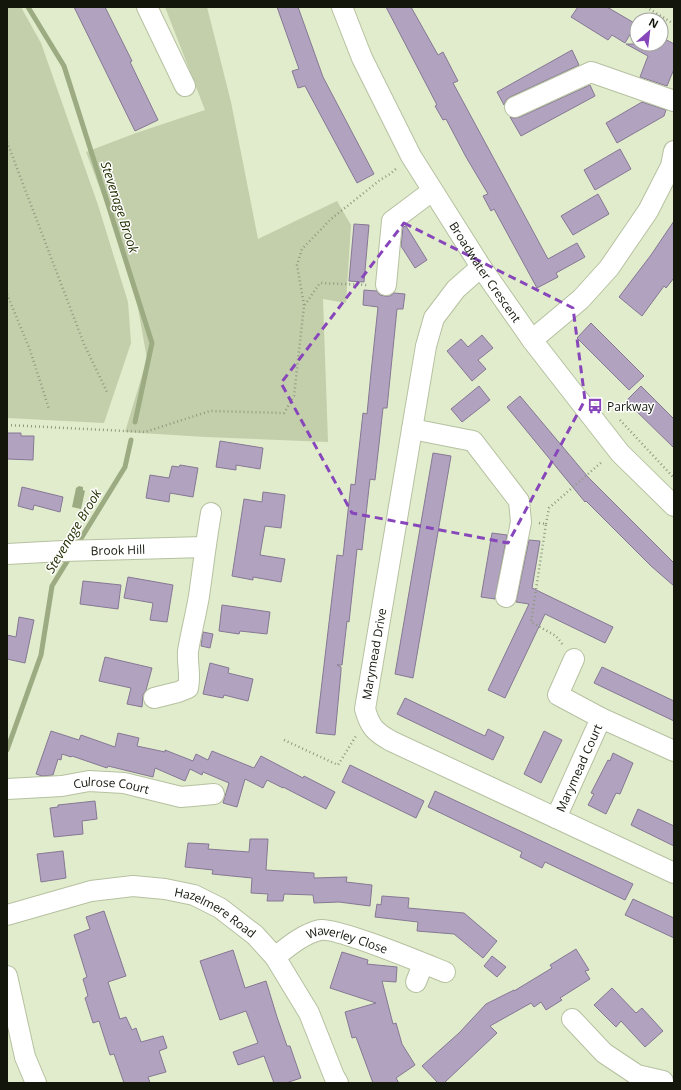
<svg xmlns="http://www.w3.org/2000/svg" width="681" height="1090" viewBox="0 0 681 1090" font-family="'Open Sans',sans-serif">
	<rect width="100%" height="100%" fill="#e0eccb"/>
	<g fill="#c3cfab">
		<polygon points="7,7 21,7 41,43 98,205 128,302 131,343 104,423 7,418"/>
		<polygon points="165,7 207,7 231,102 258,239 337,201 351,225 346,303 323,299 328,442 206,437 125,432 147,359 138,308 110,215 86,152 136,133 205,110"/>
	</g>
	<polygon fill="#9dab82" points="79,486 83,487 83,490 85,491 81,509 72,507 76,488"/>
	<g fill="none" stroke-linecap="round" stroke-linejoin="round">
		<g stroke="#9dab82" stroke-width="5">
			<polyline points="28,7 64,66 152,343 135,422"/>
			<polyline points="77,545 125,467 131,440"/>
			<polyline points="7,750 41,655 52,586 71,555"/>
		</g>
	</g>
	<g fill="#b1a2c0" stroke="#867894">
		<polygon points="74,7 105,7 132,61 130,62 158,120 135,131"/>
		<polygon points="277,7 298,7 323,77 374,174 357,183 305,86 298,88 292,71 299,69"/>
		<polygon points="386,7 411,7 438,55 443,52 458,81 453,83 548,259 577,243 585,257 556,273 558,277 537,288 494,209 491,211 483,196 488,194 466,157 446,119 443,120 435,106 437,105"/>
		<polygon points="578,7 607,7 636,24 625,43 612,35 608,40 571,17"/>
		<polygon points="661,37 674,44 674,69 667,86 640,77 648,56 626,44 661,44"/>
		<polygon points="572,50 579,65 510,97 506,100 504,105 497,92"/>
		<polygon points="590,85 595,96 521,136 510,117 514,118 520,117"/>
		<polygon points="642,102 666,110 664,116 617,143 606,123"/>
		<polygon points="620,149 631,169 595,190 584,170"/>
		<polygon points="598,194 609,214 573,235 561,216"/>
		<polygon points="674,221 674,278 666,288 664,286 642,316 619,297 651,255"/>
		<polygon points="354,224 369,225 364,282 349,281"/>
		<polygon points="406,226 427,260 415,268 401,246 403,227"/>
		<polygon points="364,290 377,291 380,295 385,296 390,296 394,293 405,294 403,309 397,309 387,408 383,408 375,480 370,479 362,550 357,549 349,622 347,621 342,665 337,665 341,667 341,671 335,735 316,733 337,555 343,556 351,484 355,485 363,413 367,414 371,373 378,307 363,305"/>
		<polygon points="591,323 644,376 629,390 577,338"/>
		<polygon points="482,335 493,348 478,360 486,369 472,381 447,351 461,339 468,347"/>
		<polygon points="479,386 490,400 462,422 451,409"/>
		<polygon points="641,386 674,419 674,448 626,401"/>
		<polygon points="520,396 588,477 674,563 674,586 651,566 586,501 585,502 507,407"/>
		<polygon points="7,433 21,433 21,436 34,436 33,460 7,459"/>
		<polygon points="220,441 263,448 260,469 236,465 236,470 216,467"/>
		<polygon points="433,453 451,456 413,678 395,674"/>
		<polygon points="180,465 198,468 193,497 170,493 169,502 146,498 150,475 169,478 172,466 179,467"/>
		<polygon points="22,487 63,497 60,512 34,505 33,510 18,506"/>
		<polygon points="263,492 285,495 281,528 265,526 260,555 285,559 281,582 253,577 253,580 232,576 244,499 262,502"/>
		<polygon points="492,533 507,535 495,599 481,597"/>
		<polygon points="529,540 540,541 532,588 613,627 605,643 545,614 505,698 488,690 529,604 516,602"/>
		<polygon points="128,577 173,585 167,622 150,620 153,603 124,598"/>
		<polygon points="83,581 121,585 118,609 80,604"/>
		<polygon points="222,605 270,612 267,634 240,631 239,634 219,631"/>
		<polygon points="19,617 34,620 25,663 7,659 7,635 16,637"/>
		<polygon points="203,632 213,634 210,648 201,646"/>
		<polygon points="105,657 152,668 146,690 143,695 142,707 127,704 131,688 99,681"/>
		<polygon points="210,663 229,668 228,673 253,679 248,701 224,695 223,698 203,694"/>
		<polygon points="602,667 674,701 674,721 594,683"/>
		<polygon points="405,698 485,736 488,729 504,737 493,760 397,714"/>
		<polygon points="51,731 79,740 81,735 115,747 118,733 139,738 137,746 165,752 165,750 193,761 196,754 208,760 212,751 254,768 261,756 303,778 304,776 335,792 326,809 283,787 283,788 267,780 263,788 245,779 237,807 223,803 229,783 203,772 202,775 190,769 185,781 155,768 153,777 108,766 107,768 72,756 71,757 62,754 61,760 58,759 53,775 42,776 36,774"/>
		<polygon points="544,731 562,740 541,783 524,774"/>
		<polygon points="613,753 633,763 620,794 616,793 606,814 588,805 594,794 591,793 608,760 610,761"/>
		<polygon points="350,765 424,801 416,818 342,782"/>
		<polygon points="435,791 633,884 625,900 545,862 542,868 520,857 522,852 428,807"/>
		<polygon points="95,801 97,819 82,821 83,834 54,837 50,808 58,807 58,805"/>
		<polygon points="638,809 674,826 674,846 631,825"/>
		<polygon points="250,839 268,839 266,870 314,873 314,878 347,877 346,882 372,885 370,906 339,902 314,903 313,895 284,894 283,901 267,901 268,894 251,893 252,878 212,874 213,870 185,867 188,843 209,844 208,849 249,852"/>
		<polygon points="63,851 66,878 41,882 37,854"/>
		<polygon points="382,896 409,898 408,908 464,913 497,941 483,958 454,934 417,931 418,922 375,917 377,904 381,905"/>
		<polygon points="633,899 674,918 674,938 625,915"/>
		<polygon points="104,911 126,976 108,982 120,1019 126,1017 132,1030 136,1028 141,1042 163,1036 167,1048 159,1051 166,1072 148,1077 150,1083 124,1083 114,1054 110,1055 99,1021 93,1023 85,998 88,996 83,979 87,977 74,935 90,929 86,917"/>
		<polygon points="576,949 589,970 585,971 590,979 560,998 562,1000 546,1010 541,1002 534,1007 531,1003 490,1026 497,1033 444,1083 438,1083 422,1066 459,1033 486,1004 514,990 514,991 552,968 550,965"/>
		<polygon points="233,950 245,988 266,981 277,1017 287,1046 290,1046 301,1078 286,1083 274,1083 264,1056 238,1065 233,1052 258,1043 246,1011 220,1020 200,961"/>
		<polygon points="342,952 368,960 367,964 397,967 396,982 382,981 393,1024 396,1023 402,1044 415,1065 396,1078 399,1083 373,1083 356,1037 352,1038 345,1012 376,1003 330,988"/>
		<polygon points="492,956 506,967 497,977 484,966"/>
		<polygon points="612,988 636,1013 642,1008 663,1031 645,1047 621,1021 616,1027 594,1005"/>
	</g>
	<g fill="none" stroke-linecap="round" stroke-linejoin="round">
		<defs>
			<g id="minor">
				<polyline points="147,7 185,86"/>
				<path id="s1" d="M342,7L362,58L411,156L481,267L532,340L620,453L674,506"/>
				<polyline points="515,107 591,72 674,101"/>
				<path d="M481,267L456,289L434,318L426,346L365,709C370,727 375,732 391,741L674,873"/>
				<polyline points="386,285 392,221 432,191"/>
				<polyline points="532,340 581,299 609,268 648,211 671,166 674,151"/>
				<polyline points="412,429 473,441 519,501 521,522 506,597"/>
				<path id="s2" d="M7,554L63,551L204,547"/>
				<polyline points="574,659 558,695 601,718 674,751"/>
				<path d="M154,698L178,692L188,688C191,675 187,664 188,651C191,633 196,614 199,596C203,568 206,541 211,513"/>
				<path id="s3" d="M7,789L62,786L89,781L124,783L181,797L214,794"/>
				<path id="s4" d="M556,818L601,718"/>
				<path id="s5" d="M7,915L91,891L133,886L165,889L194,895L220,908L255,935L275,957L309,1013L334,1076L338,1083"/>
				<path id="s6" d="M275,957C289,946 303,934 320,930C336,927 425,964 445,972"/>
				<polyline points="7,976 25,1057 36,1083"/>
				<polyline points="416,982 423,964"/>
				<polyline points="572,1019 604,1053 637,1075 663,1081"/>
			</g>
		</defs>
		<use href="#minor" stroke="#b6c1a1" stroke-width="22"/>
		<g stroke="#909980" stroke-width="2.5" stroke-dasharray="1 3" stroke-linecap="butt">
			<polyline points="646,7 674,24"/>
			<polyline points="7,142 84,344 108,394"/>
			<polyline points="7,294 30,350 49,409"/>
			<polyline points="304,305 297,265 302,249 331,219 380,180 390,174 397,168"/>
			<polyline points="620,420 674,478"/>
			<polyline points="7,425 145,432 210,411 284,413 294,396 304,306 320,283 368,285"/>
			<polyline points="539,523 546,524 531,622 556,636 563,645"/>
			<polyline points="546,524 549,508 603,461"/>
			<polyline points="284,740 338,765 356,736"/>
		</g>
		<use href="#minor" stroke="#fff" stroke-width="20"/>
	</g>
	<path fill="none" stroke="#8846bb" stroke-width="3" stroke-dasharray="8 5" stroke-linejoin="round" d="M404,223L573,308L585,400L508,543L352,513L281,383Z"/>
	<defs>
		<symbol id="bus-bare" viewBox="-9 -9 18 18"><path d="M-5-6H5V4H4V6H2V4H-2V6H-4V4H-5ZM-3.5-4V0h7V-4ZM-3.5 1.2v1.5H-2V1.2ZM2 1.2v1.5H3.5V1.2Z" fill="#8846bb" stroke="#fff" stroke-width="2.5" paint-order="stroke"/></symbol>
	</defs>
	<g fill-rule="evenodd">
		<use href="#bus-bare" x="584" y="395" width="22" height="22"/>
	</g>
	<g text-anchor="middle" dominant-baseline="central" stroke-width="3" stroke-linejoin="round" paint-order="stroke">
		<g font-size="12" fill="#13170b" stroke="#fff">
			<text stroke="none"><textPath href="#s1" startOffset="302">Broadwater Crescent</textPath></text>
			<text stroke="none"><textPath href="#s2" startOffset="111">Brook Hill</textPath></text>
			<text transform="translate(374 654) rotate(-80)">Marymead Drive</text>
			<text stroke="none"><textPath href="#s4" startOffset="55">Marymead Court</textPath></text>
			<text stroke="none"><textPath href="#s3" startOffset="105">Culrose Court</textPath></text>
			<text stroke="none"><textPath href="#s5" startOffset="218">Hazelmere Road</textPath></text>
			<text stroke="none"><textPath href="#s6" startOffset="81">Waverley Close</textPath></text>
		</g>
		<g font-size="12" fill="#13170b" stroke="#fff" text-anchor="start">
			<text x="607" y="406">Parkway</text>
		</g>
		<g font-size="13" font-style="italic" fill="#232f00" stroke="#fff">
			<text transform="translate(120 207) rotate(72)">Stevenage Brook</text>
			<text transform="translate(73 531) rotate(-59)">Stevenage Brook</text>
		</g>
	</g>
	<rect width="681" height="1090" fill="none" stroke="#13170b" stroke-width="16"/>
	<g transform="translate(649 32) rotate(28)"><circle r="19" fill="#ffffff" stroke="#a1a29d"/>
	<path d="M0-3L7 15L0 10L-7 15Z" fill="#8846bb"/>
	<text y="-6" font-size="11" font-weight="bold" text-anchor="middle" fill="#13170b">N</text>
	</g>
</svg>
